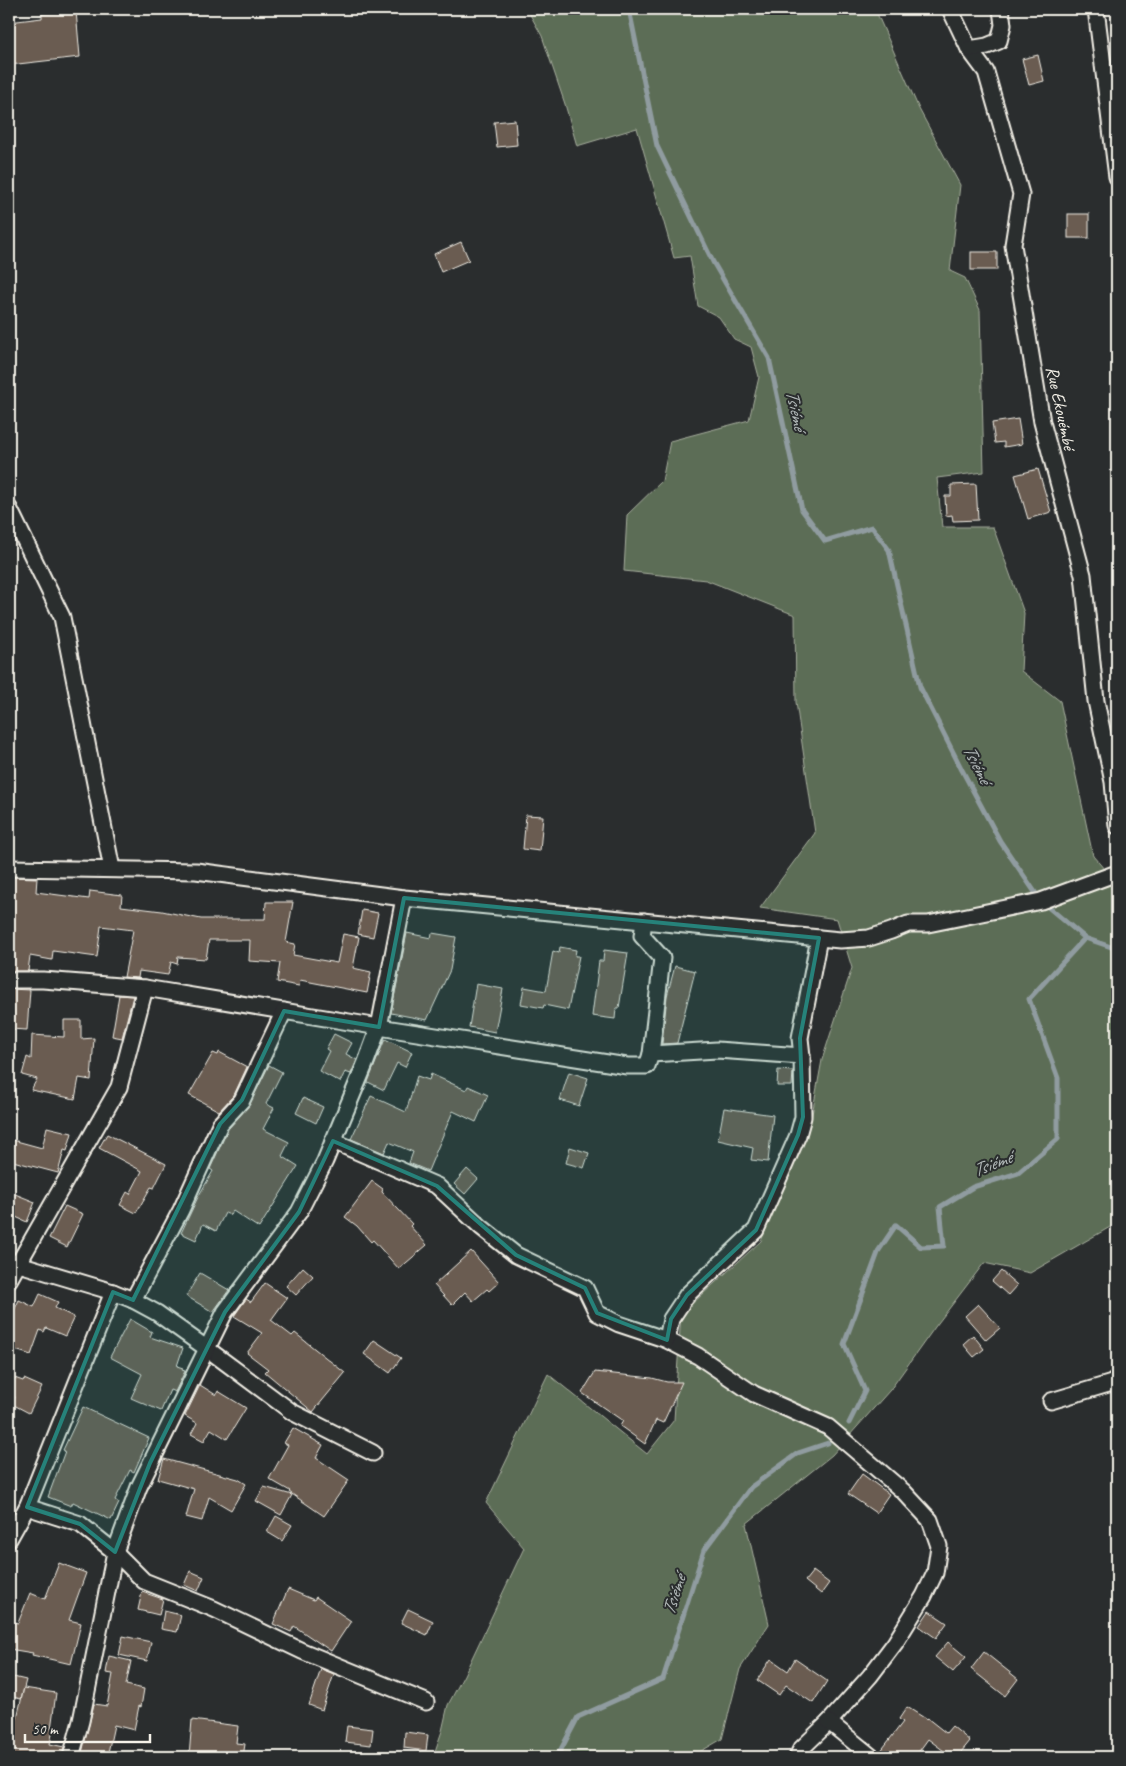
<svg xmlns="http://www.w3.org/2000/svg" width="1126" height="1766" viewBox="0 0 1126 1766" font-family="Caveat,sans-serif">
	<rect width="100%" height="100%" fill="#2a2d2e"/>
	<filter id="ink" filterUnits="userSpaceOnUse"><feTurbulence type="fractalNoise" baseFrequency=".02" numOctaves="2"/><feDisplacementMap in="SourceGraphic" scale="10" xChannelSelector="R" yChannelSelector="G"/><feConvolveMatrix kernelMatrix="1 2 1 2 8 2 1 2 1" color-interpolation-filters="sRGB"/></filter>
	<g filter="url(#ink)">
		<polygon fill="#5c6d56" stroke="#a8af9f" points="527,9 875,9 919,109 960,185 950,271 965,278 980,310 984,472 937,478 942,527 993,527 1024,613 1021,671 1060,701 1093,856 1117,884 1117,1223 1030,1273 984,1263 935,1327 890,1390 832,1455 746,1524 769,1624 740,1669 722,1739 691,1757 433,1757 442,1731 448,1705 464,1675 524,1548 486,1503 548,1374 647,1454 674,1420 681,1314 761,1241 811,1120 822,1060 852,968 837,919 760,908 815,833 796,702 795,615 706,580 624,571 627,515 662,481 670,441 749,420 759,377 751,347 734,339 719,317 698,306 690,256 674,258 637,128 577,146 565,104 542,36"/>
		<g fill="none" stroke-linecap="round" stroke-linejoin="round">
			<g stroke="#909ca0" stroke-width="5">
				<polyline points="629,9 657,146 713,262 769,358 802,510 825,541 872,527 889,550 920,687 962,770 1000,841 1041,901 1085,938 1029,999 1058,1078 1058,1139 1018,1173 973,1187 940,1207 944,1246 921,1247 896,1225 879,1250 844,1344 865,1391 849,1423"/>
				<polyline points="1085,938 1117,949"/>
				<polyline points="557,1757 578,1717 663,1679 704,1550 751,1487 798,1453 828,1443"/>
			</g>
		</g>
		<g fill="#6a5b51" stroke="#f4f1e8">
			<polygon points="76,11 80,57 9,65 9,22 42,18 42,14"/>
			<polygon points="1038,55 1044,81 1029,85 1022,59"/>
			<polygon points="515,120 517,145 497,147 494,122"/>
			<rect x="1068" y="214" width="21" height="24"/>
			<polygon points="461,242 469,260 441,272 434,254"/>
			<rect x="971" y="252" width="26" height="18"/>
			<polygon points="1018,419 1022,444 1004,447 1004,442 995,443 992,423"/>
			<polygon points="1038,469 1051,512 1028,519 1015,475"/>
			<polygon points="976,484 978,520 953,521 952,515 946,516 945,496 951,496 951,485"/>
			<polygon points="526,815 543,816 540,851 523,849"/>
			<polygon points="9,877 37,878 36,892 89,899 90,891 122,895 121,906 162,911 201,919 265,919 266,902 293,902 286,942 295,944 293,955 337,963 343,934 359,937 353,968 371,972 367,993 300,980 299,986 277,982 280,963 249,961 250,940 209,940 206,959 178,957 177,964 171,962 168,975 139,971 138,978 124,977 133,930 101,926 97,957 53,951 52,960 30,956 28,971 9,971 10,934 9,934"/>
			<polygon points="362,910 378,913 373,937 358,934"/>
			<polygon points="407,933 431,938 432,933 456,937 450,970 427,1020 391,1013"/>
			<polygon points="560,947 576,950 575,956 579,956 568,1010 544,1005 543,1008 521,1004 524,987 546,991 553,951 559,953"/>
			<polygon points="604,950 628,953 619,1008 616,1008 615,1019 592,1016 599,961 603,961"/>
			<polygon points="675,966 695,971 677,1043 662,1044 667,996"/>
			<polygon points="476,984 503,989 495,1032 469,1027"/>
			<polygon points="9,989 30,990 27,1030 9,1029"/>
			<polygon points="119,995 133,996 122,1038 112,1036"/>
			<polygon points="64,1020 81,1020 81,1039 94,1038 91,1080 79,1078 75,1099 31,1090 37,1079 22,1075 27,1057 31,1059 32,1035 64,1037"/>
			<polygon points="334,1034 352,1043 346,1054 357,1060 351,1074 345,1072 340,1082 319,1071 329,1051 326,1049"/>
			<polygon points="385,1039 412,1052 405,1067 397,1063 384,1090 368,1082"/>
			<polygon points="219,1052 247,1067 234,1095 219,1111 189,1095 213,1053 218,1055"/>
			<polygon points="269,1065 282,1072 266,1104 274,1108 263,1129 289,1142 282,1156 298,1166 259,1228 233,1211 230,1215 225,1213 216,1231 203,1224 196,1240 181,1233 198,1197 213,1171 210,1169 228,1129 250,1104"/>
			<polygon points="778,1070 793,1071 792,1086 777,1086"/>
			<polygon points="569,1072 588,1078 579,1106 560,1100"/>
			<polygon points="431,1074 466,1090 468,1086 488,1095 476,1122 453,1111 428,1171 409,1163 413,1152 389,1142 384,1153 351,1139 371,1096 406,1112 417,1076 429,1080"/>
			<polygon points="303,1098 323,1107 316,1123 296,1113"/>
			<polygon points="724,1108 773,1115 768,1162 751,1160 753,1148 718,1140"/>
			<polygon points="47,1127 72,1133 67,1151 64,1150 58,1173 9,1160 9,1139 42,1148"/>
			<polygon points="107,1134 166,1164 154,1188 151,1187 136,1213 120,1205 127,1192 130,1194 142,1171 99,1148"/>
			<polygon points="570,1147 589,1153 584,1168 566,1163"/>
			<polygon points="467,1169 478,1179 465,1194 454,1184"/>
			<polygon points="372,1181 383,1189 382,1192 412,1224 410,1226 427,1245 399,1269 373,1240 371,1242 357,1226 345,1217"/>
			<polygon points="15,1194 35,1202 27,1222 9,1214 9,1210"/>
			<polygon points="65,1206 83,1214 67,1247 49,1238"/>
			<polygon points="471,1251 499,1282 489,1291 487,1289 473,1301 465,1292 452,1305 434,1285"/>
			<polygon points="303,1267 313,1276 296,1295 286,1286"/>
			<polygon points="1001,1271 1017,1285 1008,1295 992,1281"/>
			<polygon points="200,1273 229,1290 213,1312 186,1296"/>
			<polygon points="265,1283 287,1298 271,1320 292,1336 295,1333 345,1373 313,1412 265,1372 268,1369 247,1353 262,1333 234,1316 246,1299 251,1302"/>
			<polygon points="40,1294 58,1302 55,1308 74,1317 65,1336 46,1328 44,1332 40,1330 31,1355 9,1348 9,1321 19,1300 34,1307"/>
			<polygon points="978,1304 1000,1328 986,1340 965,1316"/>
			<polygon points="130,1319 152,1332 150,1337 183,1348 177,1366 183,1368 182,1370 185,1371 175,1392 170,1390 161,1411 131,1398 142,1374 110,1357"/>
			<polygon points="973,1335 984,1349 974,1357 963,1344"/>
			<polygon points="374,1340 401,1358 390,1373 364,1354"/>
			<polygon points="595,1372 652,1378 667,1382 682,1382 663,1423 656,1420 645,1444 620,1426 623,1421 582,1393"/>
			<polygon points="9,1376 23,1381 24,1379 42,1387 29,1413 12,1404 15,1397 9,1394"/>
			<polygon points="200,1385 216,1395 218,1391 246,1408 227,1439 211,1429 204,1441 191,1434 197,1423 185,1416"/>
			<polygon points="83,1407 149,1438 134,1472 130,1470 115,1500 119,1503 111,1520 73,1502 71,1506 48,1497 65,1451 63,1450"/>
			<polygon points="293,1428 323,1445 316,1458 349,1480 324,1516 289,1492 290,1491 269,1479 288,1445 284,1443"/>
			<polygon points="164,1459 238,1479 246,1484 231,1510 209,1497 202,1521 186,1517 194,1489 158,1479"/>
			<polygon points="862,1474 889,1494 876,1513 848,1494"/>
			<polygon points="264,1487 292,1495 281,1515 256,1501"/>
			<polygon points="276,1516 292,1525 282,1541 267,1532"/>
			<polygon points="59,1563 86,1573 69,1620 81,1623 71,1664 32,1655 33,1653 9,1649 9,1621 18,1623 30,1593 45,1599"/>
			<polygon points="190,1571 204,1577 198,1591 184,1585"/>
			<polygon points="813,1571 829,1583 821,1594 805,1581"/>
			<polygon points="288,1589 314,1600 316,1597 351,1621 331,1651 294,1626 291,1632 273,1624"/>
			<polygon points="142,1592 163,1599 159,1615 138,1610"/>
			<polygon points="408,1609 433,1621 427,1635 401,1623"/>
			<polygon points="164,1611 181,1615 177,1632 161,1629"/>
			<polygon points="929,1611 947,1623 936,1638 919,1626"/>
			<polygon points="123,1636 151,1642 147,1661 119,1655"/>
			<polygon points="948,1642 966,1657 953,1672 935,1657"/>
			<polygon points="984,1652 1018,1679 1005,1696 971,1669"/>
			<polygon points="109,1656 131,1661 126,1685 144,1689 141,1707 139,1706 134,1730 114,1725 107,1757 81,1757 94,1704 107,1706 113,1674 106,1673"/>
			<polygon points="771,1659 788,1671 795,1659 827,1681 813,1703 786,1685 779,1695 757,1680"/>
			<polygon points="321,1669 334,1674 322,1710 309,1705"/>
			<polygon points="9,1676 26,1680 21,1699 9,1696"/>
			<polygon points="24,1688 56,1693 51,1729 53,1729 50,1744 64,1747 62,1757 22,1757 9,1754 9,1745 11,1735 13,1735"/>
			<polygon points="907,1707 926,1719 927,1718 946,1733 952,1726 970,1741 957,1757 952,1757 928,1739 915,1757 887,1757 880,1752 903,1722 899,1719"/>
			<polygon points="192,1720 238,1726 236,1743 245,1744 243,1757 189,1757"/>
			<polygon points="347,1726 373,1729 371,1745 345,1742"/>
			<polygon points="405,1732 428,1735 426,1751 404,1748"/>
		</g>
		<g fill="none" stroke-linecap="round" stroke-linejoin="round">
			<defs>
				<g id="street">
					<polyline points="950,9 969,49 986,72 1021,194 1013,245 1042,422 1083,575 1096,701 1113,782 1117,826"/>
					<polyline points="1096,9 1117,177"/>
					<polyline points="969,49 987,46 999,41 1003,25 1001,9"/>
					<polyline points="9,508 62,617 112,869"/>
					<polyline points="9,868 196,871 404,898 840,940 869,938 891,931 908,924 928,924 1041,901 1117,873"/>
					<polyline points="644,921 642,936 662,958 651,1054"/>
					<polyline points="9,980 43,980 145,988 379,1027 627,1066 647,1066 651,1054 717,1050 802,1056"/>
					<polyline points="333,1141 437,1186 481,1227 516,1255 585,1288 597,1313 619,1324 667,1340 698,1356 754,1394 828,1427 904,1492 930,1520 939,1546 935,1573 924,1596 895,1643 870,1676 829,1722 801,1749 797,1757"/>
					<polyline points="9,1261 113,1292 133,1300 157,1313 206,1348 292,1412 373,1453"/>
					<polyline points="9,1280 119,1087 145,988"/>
					<polyline points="133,1300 181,1210 220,1124 242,1100 284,1011"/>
					<polyline points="667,1340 671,1319 687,1295 756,1230 798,1135 803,1117 802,1056 800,1038 819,938"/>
					<polyline points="1051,1401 1112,1383 1117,1379"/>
					<polyline points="27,1507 80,1524 115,1552 144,1581 214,1609 302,1651 426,1702"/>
					<polyline points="9,1539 27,1507 113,1292"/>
					<polyline points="829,1722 872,1757"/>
					<polyline points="71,1757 81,1721 115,1552 139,1487 225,1312 299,1212 325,1161 366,1062 379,1027 404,898"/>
				</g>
			</defs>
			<use href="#street" stroke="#f4f1e8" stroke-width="19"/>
			<use href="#street" stroke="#2a2d2e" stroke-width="15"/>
		</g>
	</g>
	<path fill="#26827a" fill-opacity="0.2" stroke="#26827a" stroke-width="4" stroke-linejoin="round" d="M404,898L819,938L800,1038L803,1117L798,1135L756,1230L687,1295L671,1319L667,1340L597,1313L585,1288L516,1255L437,1186L333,1141L299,1212L225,1312L150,1463L115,1552L80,1524L27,1507L113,1292L133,1300L220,1124L242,1100L284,1011L379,1027Z"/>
	<g text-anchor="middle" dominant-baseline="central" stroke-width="4" stroke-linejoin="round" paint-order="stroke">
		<g font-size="18" fill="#f4f1e8" stroke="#2a2d2e">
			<text transform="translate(1061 408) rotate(78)">Rue Ekouémbé</text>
		</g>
		<g font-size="19" font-style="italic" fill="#b1b8b8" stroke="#2a2d2e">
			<text transform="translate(796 410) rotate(78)">Tsiémé</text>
			<text transform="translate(977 764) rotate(63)">Tsiémé</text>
			<text transform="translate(992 1164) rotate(-21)">Tsiémé</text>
			<text transform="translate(674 1595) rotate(-72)">Tsiémé</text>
		</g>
	</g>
	<rect width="1126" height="1766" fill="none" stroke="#2a2d2e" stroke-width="30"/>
	<rect x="15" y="15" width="1096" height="1736" fill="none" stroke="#f4f1e8" stroke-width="2" filter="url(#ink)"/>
	<path d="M25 1734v8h125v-8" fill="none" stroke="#f4f1e8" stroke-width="2.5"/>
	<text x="32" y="1734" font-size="15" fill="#f4f1e8" stroke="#2a2d2e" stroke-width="4" paint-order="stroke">50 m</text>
</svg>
